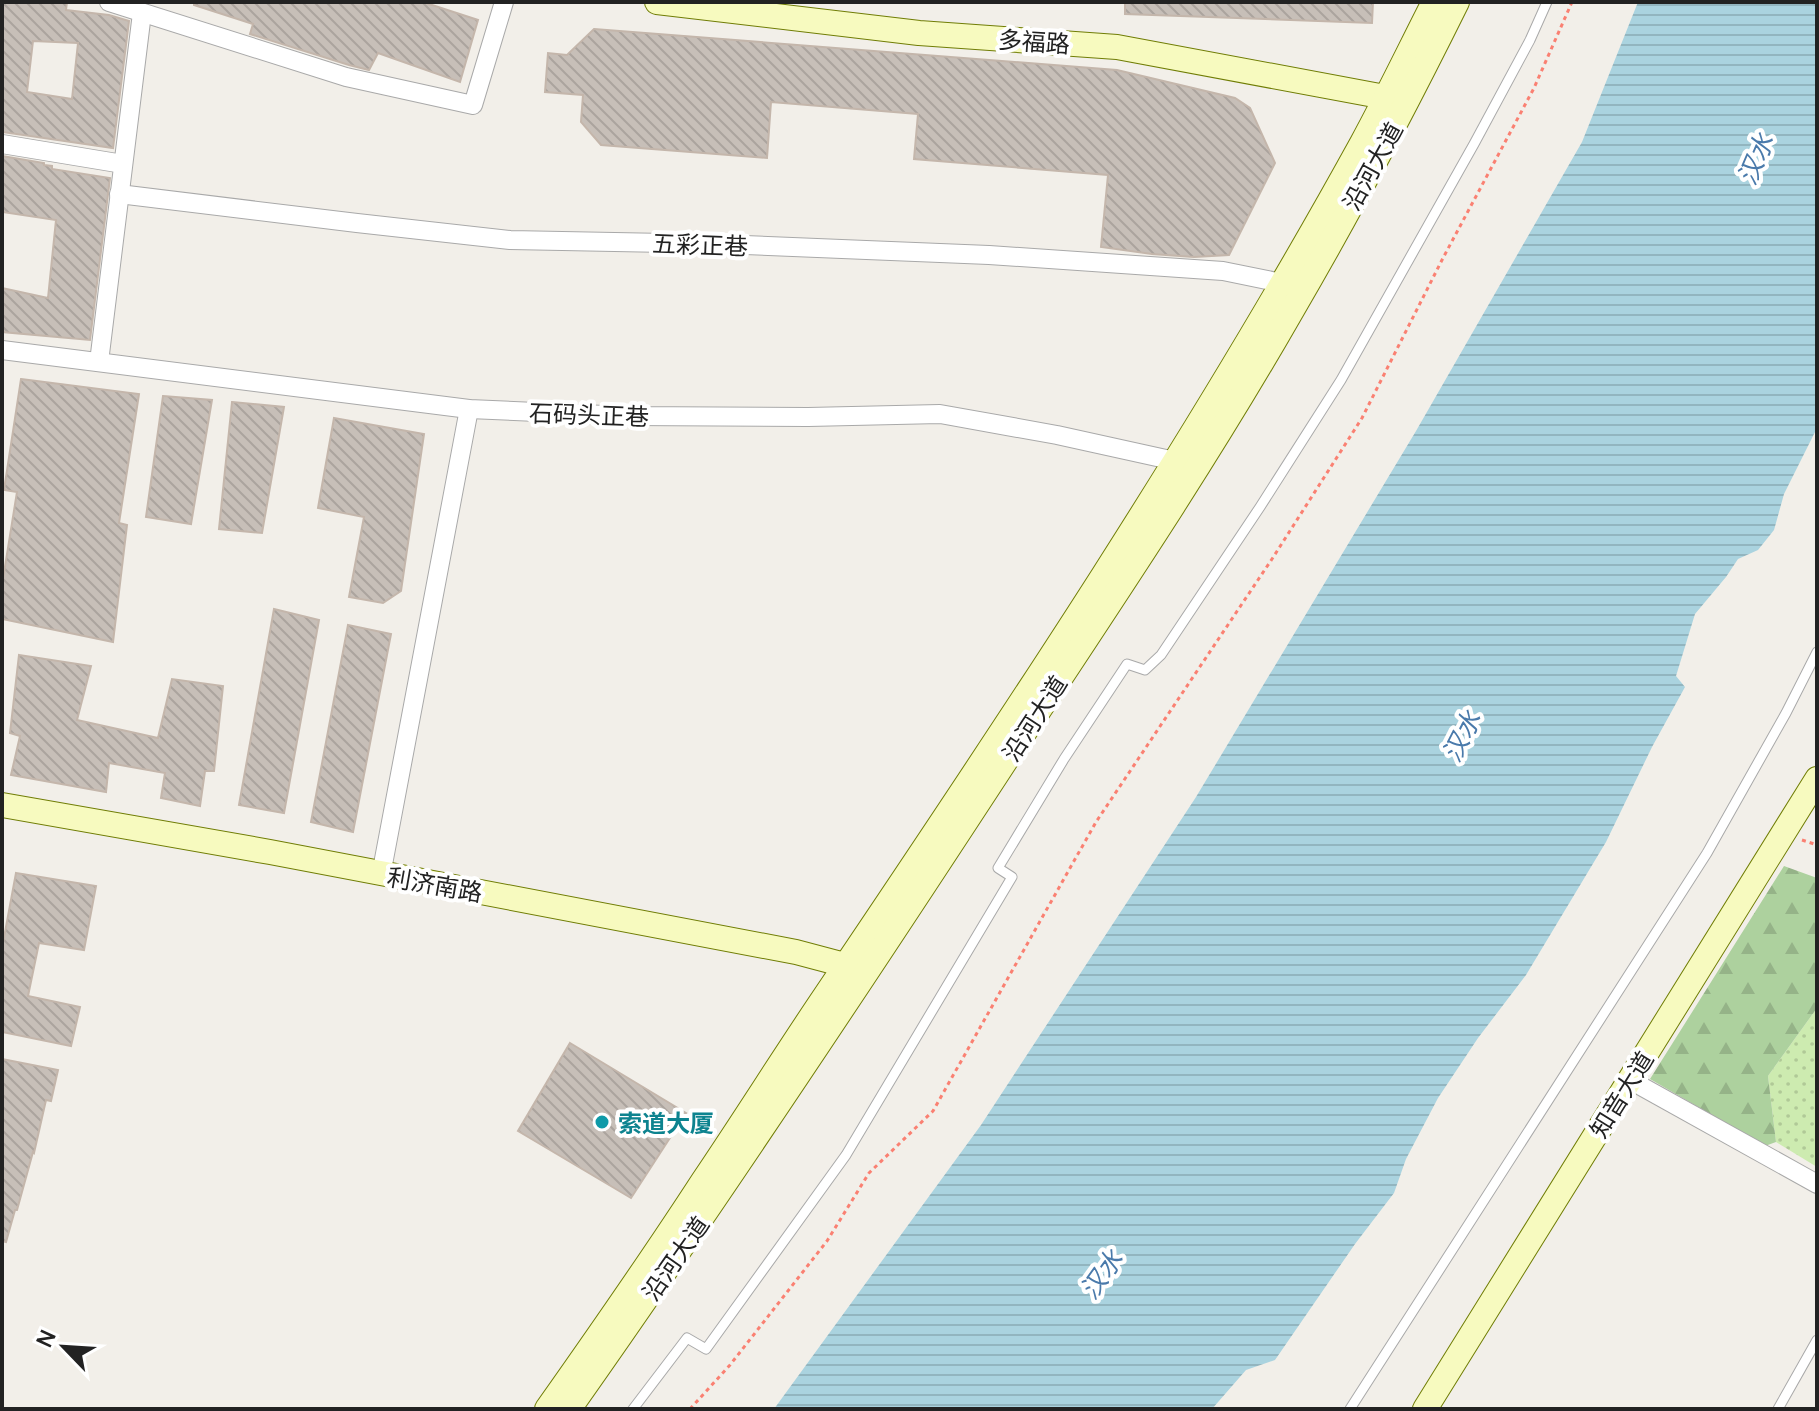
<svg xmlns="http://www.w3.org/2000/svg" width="1819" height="1411" viewBox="0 0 1819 1411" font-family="Manrope,'Noto Sans SC',sans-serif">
	<defs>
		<pattern id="grass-dots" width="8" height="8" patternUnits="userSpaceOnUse" patternTransform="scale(2)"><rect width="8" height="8" fill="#cdebb0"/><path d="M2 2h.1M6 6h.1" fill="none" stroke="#b0c997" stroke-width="1.8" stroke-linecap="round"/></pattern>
		<pattern id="forest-firs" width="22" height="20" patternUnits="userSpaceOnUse" patternTransform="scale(2)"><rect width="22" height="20" fill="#add19e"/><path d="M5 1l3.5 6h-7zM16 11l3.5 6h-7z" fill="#95b388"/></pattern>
		<pattern id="water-rules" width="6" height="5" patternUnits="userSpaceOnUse" patternTransform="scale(2)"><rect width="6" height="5" fill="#aad3df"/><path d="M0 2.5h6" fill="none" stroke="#92b5bf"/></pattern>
		<pattern id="building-back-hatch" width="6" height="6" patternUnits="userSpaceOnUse" patternTransform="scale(2)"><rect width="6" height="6" fill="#c7bfb8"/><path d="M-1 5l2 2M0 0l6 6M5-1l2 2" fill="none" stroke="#aba49e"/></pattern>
	</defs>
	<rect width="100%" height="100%" fill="#f2efe9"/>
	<polygon fill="url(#grass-dots)" points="1817,1008 1817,1167 1776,1142 1768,1076"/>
	<polygon fill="url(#forest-firs)" points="1784,866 1817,878 1817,1008 1768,1076 1776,1142 1765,1146 1650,1079"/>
	<polygon fill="url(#water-rules)" points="1638,2 1817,2 1817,428 1784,494 1774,530 1758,550 1738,559 1726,577 1695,614 1676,676 1685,687 1652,747 1606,842 1526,975 1478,1038 1438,1098 1406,1159 1394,1193 1355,1244 1275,1360 1246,1370 1212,1409 774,1409 981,1125 1196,797 1416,431 1582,142"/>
	<g fill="url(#building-back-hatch)" stroke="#c4b6ab" stroke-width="2" fill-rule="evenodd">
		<path d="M2,2H67L66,10L109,15L129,21L113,148L2,132ZM33,41L78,43L72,99L27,92Z"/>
		<polygon points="194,2 423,2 478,20 460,82 378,53 369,70 349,65 250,34 253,24 194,5"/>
		<polygon points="1125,2 1373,2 1372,23 1125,14"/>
		<polygon points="594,29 1117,70 1235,98 1250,108 1275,163 1229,255 1194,257 1152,254 1101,247 1108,175 914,159 918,114 771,102 767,158 601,145 581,122 583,95 545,92 548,53 567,55"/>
		<polygon points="2,156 44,163 44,165 52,166 52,169 110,178 90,340 2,332 2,288 48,298 56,220 2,212"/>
		<polygon points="21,379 139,394 119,523 127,525 113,642 2,619 2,585 17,492 4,490"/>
		<polygon points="163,396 212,400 191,524 146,517"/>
		<polygon points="232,402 284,407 262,533 219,529"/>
		<polygon points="334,418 424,434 401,591 383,603 349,597 364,517 318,508"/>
		<polygon points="274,609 319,620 284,813 239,805"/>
		<polygon points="348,625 391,634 353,832 311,822"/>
		<polygon points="19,655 91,666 77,720 158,738 172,679 223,686 214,771 205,771 200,806 161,798 165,773 109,763 106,792 11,775 20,736 10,733"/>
		<polygon points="16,873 96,886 84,950 39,943 28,996 80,1007 71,1046 2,1032 2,942 3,943"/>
		<polygon points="570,1043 686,1113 631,1198 518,1131"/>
		<polygon points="2,1059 58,1070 51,1101 46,1100 34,1153 33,1152 17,1210 15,1210 6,1242 2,1241"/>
	</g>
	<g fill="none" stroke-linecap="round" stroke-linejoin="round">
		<defs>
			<g id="service">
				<polyline points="633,1409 687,1338 706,1349 846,1155 1012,877 998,868 1064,759 1127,664 1145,670 1161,655 1260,507 1341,380 1474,144 1530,40 1547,2"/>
				<polyline points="1350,1409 1707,853 1786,713 1817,652"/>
				<polyline points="1778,1409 1817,1340"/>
			</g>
			<g id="minor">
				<polyline points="109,2 346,77 473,105 504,2"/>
				<polyline points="2,144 123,164"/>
				<polyline points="119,194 357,223 510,240 719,244 989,255 1223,271 1282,283"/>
				<polyline points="2,350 469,409 628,416 808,417 940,414 1057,435 1175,461"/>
				<polyline points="99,362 142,13"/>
				<polyline points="381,875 469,409"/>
				<polyline points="1630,1080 1817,1184"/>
			</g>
			<g id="secondary">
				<polyline points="657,2 919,33 1117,47 1385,97 1400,98"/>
				<polyline points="2,805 270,852 796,952 860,969"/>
				<path d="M547,1409C600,1334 653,1258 703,1181C745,1119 785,1055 827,993C1014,716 1200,437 1362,143C1387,97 1410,49 1434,2"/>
				<path d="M569,1409C720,1195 865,976 1008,757C1105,610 1204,464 1291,312C1350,211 1405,107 1457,2"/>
				<polyline points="1425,1409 1817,779"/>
			</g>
		</defs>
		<use href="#service" stroke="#a9a9a9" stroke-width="11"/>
		<use href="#minor" stroke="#a9a9a9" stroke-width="20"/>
		<use href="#secondary" stroke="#707d05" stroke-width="26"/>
		<g stroke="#fa8072" stroke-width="3" stroke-dasharray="4 4" stroke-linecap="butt">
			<polyline points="1802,840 1817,845"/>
			<polyline points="690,1409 730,1365 827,1241 869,1173 933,1111 1096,822 1272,559 1362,418 1443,258 1534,88 1572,2"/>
		</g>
		<use href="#service" stroke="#fff" stroke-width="9"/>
		<use href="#minor" stroke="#fff" stroke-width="18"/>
		<use href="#secondary" stroke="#f7fabf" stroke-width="24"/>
	</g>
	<circle fill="#0f9aa8" stroke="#fff" stroke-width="3" cx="602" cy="1122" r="8"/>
	<g text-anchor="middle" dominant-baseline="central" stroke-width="8" stroke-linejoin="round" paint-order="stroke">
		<g font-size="24" fill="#222" stroke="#fff">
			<text transform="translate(1034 41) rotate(4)">多福路</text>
			<text transform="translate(1372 166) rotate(-61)">沿河大道</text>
			<text transform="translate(700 244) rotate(2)">五彩正巷</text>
			<text transform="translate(589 414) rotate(2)">石码头正巷</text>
			<text transform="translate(1034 718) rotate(-57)">沿河大道</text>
			<text transform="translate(435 884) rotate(10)">利济南路</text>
			<text transform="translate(1621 1094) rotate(-58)">知音大道</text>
			<text transform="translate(675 1258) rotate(-55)">沿河大道</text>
		</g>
		<g font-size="24" font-weight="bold" fill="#0d838f" stroke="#fff" text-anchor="start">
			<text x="618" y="1122">索道大厦</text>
		</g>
		<g font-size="26" font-style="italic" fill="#4a7aab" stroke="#fff">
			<text transform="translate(1755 159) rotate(-67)">汉水</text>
			<text transform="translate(1461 736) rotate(-63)">汉水</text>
			<text transform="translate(1101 1274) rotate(-54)">汉水</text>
		</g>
	</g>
	<rect width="1819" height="1411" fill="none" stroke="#222222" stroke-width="8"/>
	<g transform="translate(64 1347) rotate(295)" stroke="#ffffff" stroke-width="6" paint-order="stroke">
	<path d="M0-6L14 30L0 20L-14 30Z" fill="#222222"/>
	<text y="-12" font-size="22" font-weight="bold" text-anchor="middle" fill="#222222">N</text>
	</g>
</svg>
